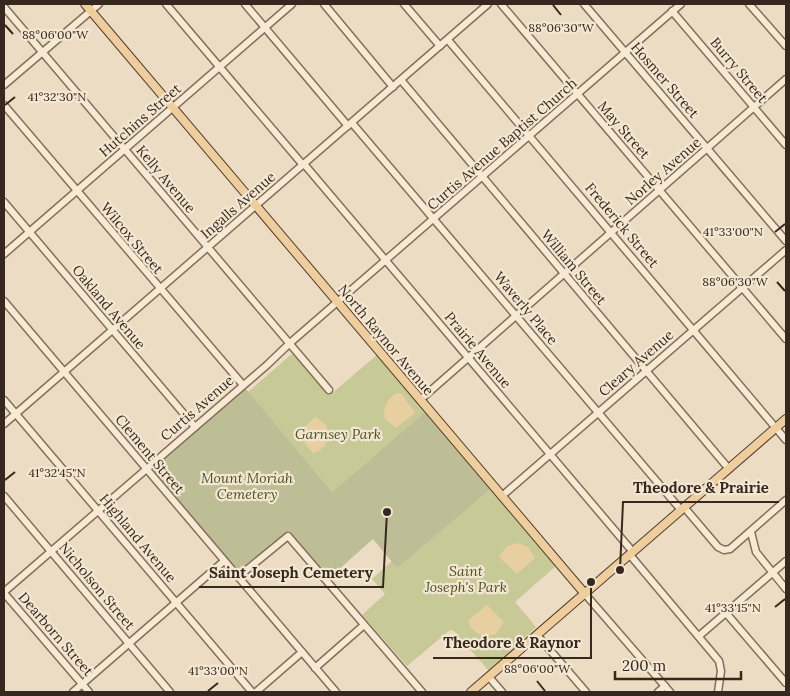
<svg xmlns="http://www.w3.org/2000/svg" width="790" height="696" viewBox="0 0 790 696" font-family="Lora,serif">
	<rect width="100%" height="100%" fill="#ecdcc3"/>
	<g fill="#c7c997">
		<polygon points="294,352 330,395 378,354 426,411 332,492 248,392"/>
		<polygon points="492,488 557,565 515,602 536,627 489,671 454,631 450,630 407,666 362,615 385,594 372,579 392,561 397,567"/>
	</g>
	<g fill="#e7cfa1">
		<path d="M397,393H401L415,413L396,428L385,419C382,407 387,399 397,393Z"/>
		<path d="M315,417L326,425C331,437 326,450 313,453L297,434Z"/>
		<polygon points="518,543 528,547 535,558 517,574 499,557 507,546"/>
		<path d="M487,605L504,622L496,634C484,638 471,634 468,620Z"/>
	</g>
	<polygon fill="#bdbe96" points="245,388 332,492 426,411 492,488 397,568 373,539 328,579 289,531 241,573 151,469"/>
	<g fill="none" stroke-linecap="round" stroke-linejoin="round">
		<defs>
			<g id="minor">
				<polyline points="166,4 303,165"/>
				<polyline points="245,4 348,126"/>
				<polyline points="324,4 393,87"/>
				<polyline points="404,4 440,46"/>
				<polyline points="501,4 786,339"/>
				<polyline points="584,4 786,241"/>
				<polyline points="749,4 786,46"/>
				<polyline points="4,7 329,390"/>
				<polyline points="672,11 786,145"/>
				<polyline points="448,40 786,440"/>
				<polyline points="401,80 729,469"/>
				<polyline points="4,85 99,4"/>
				<polyline points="4,105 243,385"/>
				<polyline points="352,123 681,510"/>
				<polyline points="304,164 633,552"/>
				<polyline points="4,202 195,427"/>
				<polyline points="4,254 292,4"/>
				<polyline points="4,301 336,692"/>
				<polyline points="4,400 252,692"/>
				<polyline points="420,400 786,79"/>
				<polyline points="4,424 488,4"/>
				<polyline points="4,496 170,692"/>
				<polyline points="502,496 786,250"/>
				<polyline points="684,507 718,547 724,550 730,549 786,500"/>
				<polyline points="751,532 756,552 786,589"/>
				<polyline points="630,555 719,661 721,671 718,692"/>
				<polyline points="238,577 288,536 422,692"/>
				<polyline points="4,592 267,365 290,343 681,4"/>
				<polyline points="4,593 89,692"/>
				<polyline points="585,594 670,692"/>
				<polyline points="726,613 786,683"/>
				<polyline points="537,635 586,692"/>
				<polyline points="699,636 786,561"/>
				<polyline points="315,668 364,625"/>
				<polyline points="489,677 502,692"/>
				<polyline points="73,692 224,561"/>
				<polyline points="256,692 302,652"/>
				<polyline points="658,692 665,686"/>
			</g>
			<g id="major">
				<polyline points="85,4 585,594"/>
				<polyline points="471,692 786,419"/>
			</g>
		</defs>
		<use href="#minor" stroke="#856e5a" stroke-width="9"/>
		<use href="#major" stroke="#533d2f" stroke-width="10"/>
		<use href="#minor" stroke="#f7ead5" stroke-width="6"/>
		<use href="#major" stroke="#eece9c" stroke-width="8"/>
	</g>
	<path fill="none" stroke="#36281e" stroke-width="2" d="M553,5L561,15M5,25L13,34M5,105L15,97M775,232L785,224M777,282L785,291M5,480L15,472M775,607L785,599M537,681L545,691M208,691L218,683"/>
	<g text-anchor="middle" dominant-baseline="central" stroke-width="4.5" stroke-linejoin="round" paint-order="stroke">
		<g font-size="14" fill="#36281e" stroke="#f4e7d2">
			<text transform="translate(739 70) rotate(50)">Burry Street</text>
			<text transform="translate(665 80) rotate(49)">Hosmer Street</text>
			<text transform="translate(140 120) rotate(-41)">Hutchins Street</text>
			<text transform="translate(624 130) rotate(49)">May Street</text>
			<text transform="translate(502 144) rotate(-41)">Curtis Avenue Baptist Church</text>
			<text transform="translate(663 171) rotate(-41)">Norley Avenue</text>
			<text transform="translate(166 179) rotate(50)">Kelly Avenue</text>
			<text transform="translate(238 205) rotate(-41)">Ingalls Avenue</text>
			<text transform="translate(622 225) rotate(50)">Frederick Street</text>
			<text transform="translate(132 238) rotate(50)">Wilcox Street</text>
			<text transform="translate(574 267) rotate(50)">William Street</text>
			<text transform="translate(109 307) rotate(50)">Oakland Avenue</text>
			<text transform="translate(526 308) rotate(50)">Waverly Place</text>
			<text transform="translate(386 340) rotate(50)">North Raynor Avenue</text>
			<text transform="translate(478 350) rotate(50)">Prairie Avenue</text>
			<text transform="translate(636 363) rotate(-41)">Cleary Avenue</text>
			<text transform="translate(197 408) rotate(-41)">Curtis Avenue</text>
			<text transform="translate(150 454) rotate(50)">Clement Street</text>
			<text transform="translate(138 538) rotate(50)">Highland Avenue</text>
			<text transform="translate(97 586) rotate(50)">Nicholson Street</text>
			<text transform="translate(56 634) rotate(49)">Dearborn Street</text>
		</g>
		<g font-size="14" font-style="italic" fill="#495125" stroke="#f4e7d2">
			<text x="338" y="434">Garnsey Park</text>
			<text x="247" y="478">Mount Moriah<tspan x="247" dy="16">Cemetery</tspan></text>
			<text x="466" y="571">Saint<tspan x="466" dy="16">Joseph's Park</tspan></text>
		</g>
	</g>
	<g font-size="12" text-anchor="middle" fill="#36281e" stroke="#f4e7d2" stroke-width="4.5" stroke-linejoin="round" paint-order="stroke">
		<text x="561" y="32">88°06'30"W</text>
		<text x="55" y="39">88°06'00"W</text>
		<text x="57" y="101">41°32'30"N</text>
		<text x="733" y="236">41°33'00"N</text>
		<text x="735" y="286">88°06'30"W</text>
		<text x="57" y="477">41°32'45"N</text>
		<text x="733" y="612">41°33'15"N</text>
		<text x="537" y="673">88°06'00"W</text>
		<text x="218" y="675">41°33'00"N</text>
	</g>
	<path fill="none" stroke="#36281e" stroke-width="2" d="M620 570L623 502H779M387 512L383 587H199M591 582L591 658H433"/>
	<g fill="#36281e" stroke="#f4e7d2" stroke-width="2">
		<circle cx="620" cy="570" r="5"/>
		<circle cx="387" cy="512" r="5"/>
		<circle cx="591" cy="582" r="5"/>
	</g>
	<g font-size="15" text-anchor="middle" font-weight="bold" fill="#36281e" stroke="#f4e7d2" stroke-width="4.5" stroke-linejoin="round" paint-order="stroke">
		<text x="701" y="493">Theodore &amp; Prairie</text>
		<text x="291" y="578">Saint Joseph Cemetery</text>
		<text x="512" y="648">Theodore &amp; Raynor</text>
	</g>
	<rect width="790" height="696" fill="none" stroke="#36281e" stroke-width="10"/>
	<path d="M615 671v8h126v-8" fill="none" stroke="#36281e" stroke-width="2.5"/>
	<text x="622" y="671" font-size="15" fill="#36281e" stroke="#f4e7d2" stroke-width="4" paint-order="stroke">200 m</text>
</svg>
